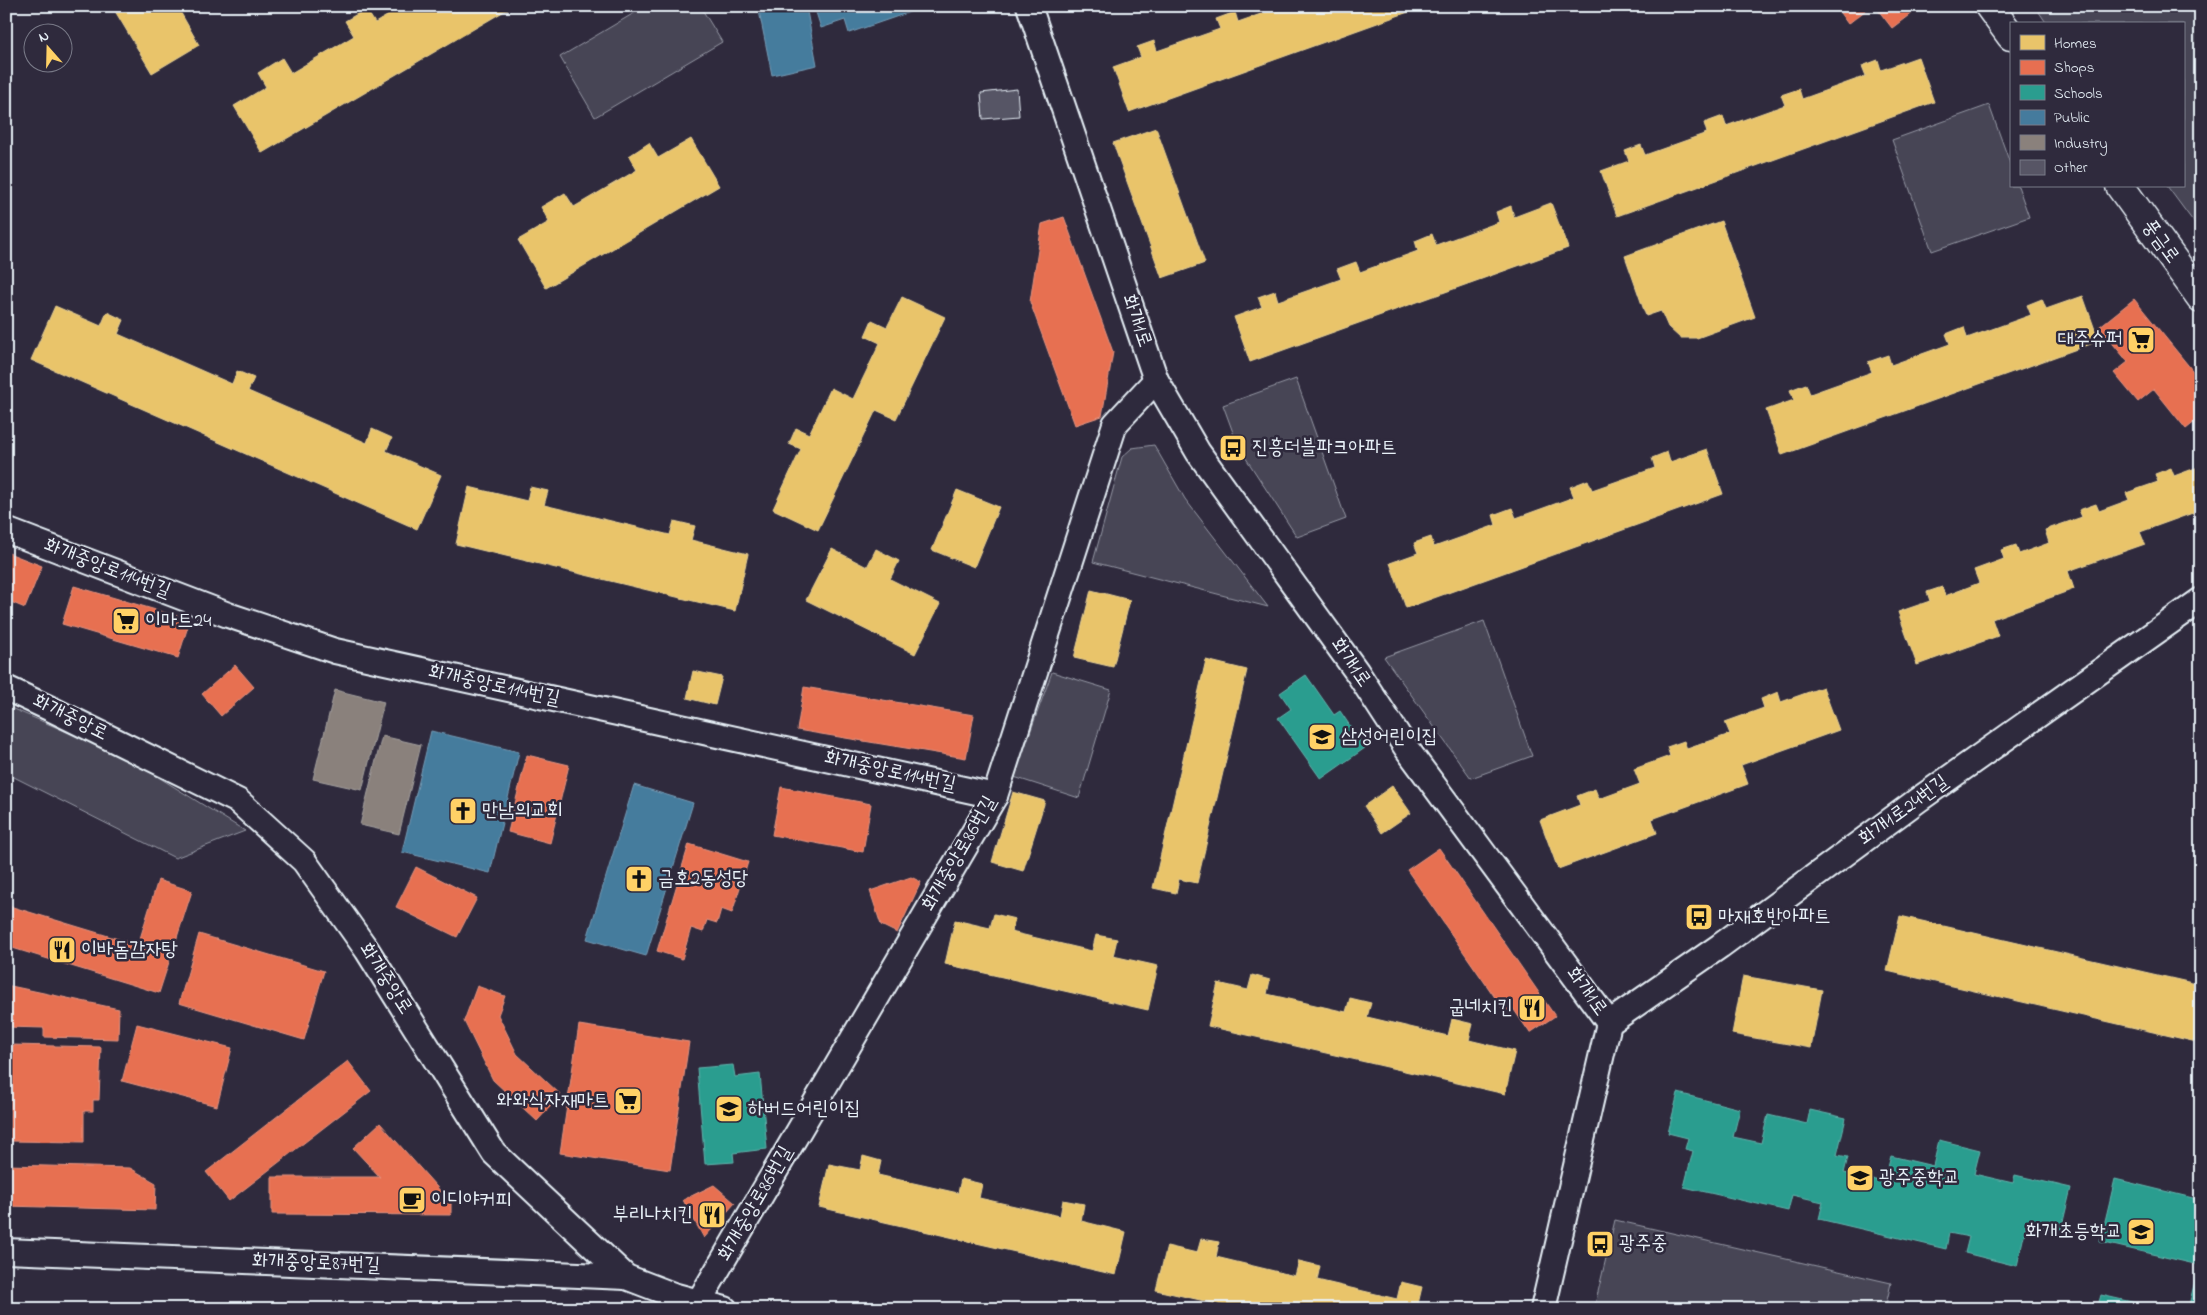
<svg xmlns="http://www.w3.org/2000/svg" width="2207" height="1315" viewBox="0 0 2207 1315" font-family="'Indie Flower','Poor Story',sans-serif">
	<rect width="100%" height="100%" fill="#2f2a3d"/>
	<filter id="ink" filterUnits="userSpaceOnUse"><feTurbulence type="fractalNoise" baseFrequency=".02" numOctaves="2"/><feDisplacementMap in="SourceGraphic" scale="10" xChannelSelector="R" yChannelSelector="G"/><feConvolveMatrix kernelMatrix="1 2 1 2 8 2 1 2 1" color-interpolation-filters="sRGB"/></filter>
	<g filter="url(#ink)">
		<g fill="#464455" stroke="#979aa6">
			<polygon points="646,6 700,6 722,42 595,117 560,57"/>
			<polygon points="2035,6 2201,6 2201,232 2167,186 2183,186 2183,24 2047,24"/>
			<polygon points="1989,105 2011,166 2011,186 2018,186 2029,217 1932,251 1892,140"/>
			<polygon points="1296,379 1346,519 1297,537 1238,446 1223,405"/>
			<polygon points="1154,445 1185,499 1268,607 1093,562 1122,457 1132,448"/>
			<polygon points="1484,621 1532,756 1471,778 1384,657"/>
			<polygon points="1052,672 1111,690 1079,798 1014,777"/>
			<polygon points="6,706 126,757 245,831 175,858 6,773"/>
			<polygon points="1615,1220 1891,1283 1885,1309 1594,1309"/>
		</g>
		<g fill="#e9c46a" stroke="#e9d295">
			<polygon points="112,6 177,6 199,45 152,73"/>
			<polygon points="404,6 513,6 262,153 234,106 266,87 258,73 282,58 291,73 354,36 345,21 366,9 375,23"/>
			<polygon points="1284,6 1425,6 1129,112 1113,67 1141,57 1137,47 1154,41 1157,51 1220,29 1216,19 1235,12 1238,22"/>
			<polygon points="1918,57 1934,102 1617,216 1601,171 1629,161 1625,151 1641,145 1645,155 1707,133 1704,123 1723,116 1726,126 1785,105 1781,95 1799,89 1802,99 1866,76 1862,66 1878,60 1881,70"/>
			<polygon points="1156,128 1205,263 1162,278 1113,143"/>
			<polygon points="691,139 719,186 546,288 518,240 549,222 541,207 565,193 574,207 637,170 629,156 649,143 658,158"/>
			<polygon points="1551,203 1568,248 1250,362 1234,317 1262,307 1258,297 1275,291 1278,301 1341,279 1337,269 1356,262 1360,272 1418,251 1415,241 1432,234 1436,245 1499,222 1496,212 1511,206 1514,217"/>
			<polygon points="1721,221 1755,317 1697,338 1680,338 1668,327 1661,311 1646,316 1625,256"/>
			<polygon points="2083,296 2099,341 1782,455 1766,410 1794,400 1790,390 1806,384 1810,394 1872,372 1868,362 1888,355 1891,365 1950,344 1946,334 1964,327 1967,338 2031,315 2027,305 2042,299 2046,309"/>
			<polygon points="902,297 945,317 896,419 876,410 818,530 773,509 801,449 789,444 796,428 809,434 831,388 853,399 880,343 865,336 872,320 887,327"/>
			<polygon points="55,306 101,326 107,312 124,320 118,334 232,384 237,371 254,378 248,391 367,443 372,429 392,438 386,451 441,475 417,529 31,360"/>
			<polygon points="1707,449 1723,494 1406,608 1390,563 1418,553 1414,543 1431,537 1434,547 1496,525 1493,515 1512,508 1516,518 1574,497 1570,487 1588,480 1592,490 1655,468 1652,458 1667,452 1670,462"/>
			<polygon points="2201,466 2201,510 2140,532 2145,544 2068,571 2074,589 1992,619 1998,636 1917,665 1898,612 1930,601 1927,592 1942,587 1945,596 1979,583 1974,570 2004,559 2001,550 2016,545 2019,554 2049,543 2045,530 2082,517 2079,510 2096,504 2099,511 2129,500 2126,493 2158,482 2155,474 2171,468 2174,476"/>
			<polygon points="469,487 527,501 530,487 548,491 544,505 670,535 674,521 695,526 691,540 748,554 735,611 456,544"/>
			<polygon points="957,490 999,507 974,567 932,550"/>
			<polygon points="832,549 867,567 876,549 899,561 890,579 940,604 915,654 806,600"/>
			<polygon points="1091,590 1130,600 1113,667 1074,658"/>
			<polygon points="1206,660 1247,670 1197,883 1179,879 1176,893 1153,888"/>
			<polygon points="693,671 722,677 715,705 687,698"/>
			<polygon points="1823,687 1839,730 1741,765 1748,784 1652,819 1657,833 1558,869 1540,820 1580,805 1577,796 1595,789 1599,799 1640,784 1634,769 1670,756 1667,747 1684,741 1687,749 1730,734 1725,722 1764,708 1761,699 1778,692 1781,702"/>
			<polygon points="1392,786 1411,813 1382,833 1364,806"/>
			<polygon points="1013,792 1045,801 1023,871 992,862"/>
			<polygon points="994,914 1015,919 1011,932 1092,951 1096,935 1117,939 1113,956 1158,966 1148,1010 945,964 955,920 990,928"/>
			<polygon points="1900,916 2201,985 2201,1043 1887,971"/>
			<polygon points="1252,975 1270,980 1267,994 1346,1012 1350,998 1371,1003 1367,1017 1448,1036 1452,1019 1473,1024 1469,1040 1515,1051 1505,1094 1208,1026 1218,983 1248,990"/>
			<polygon points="1743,976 1822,990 1811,1048 1732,1034"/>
			<polygon points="863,1156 881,1161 878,1175 958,1193 961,1179 982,1184 979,1198 1060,1216 1063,1200 1084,1204 1081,1221 1126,1232 1116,1275 819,1207 829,1164 860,1170"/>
			<polygon points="1201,1239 1219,1242 1216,1257 1295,1276 1299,1261 1320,1266 1317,1280 1397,1299 1401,1282 1422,1287 1418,1304 1441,1309 1240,1309 1156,1290 1167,1246 1197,1253"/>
		</g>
		<g fill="#e76f51" stroke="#e79683">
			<polygon points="1835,6 1871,6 1848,24"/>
			<polygon points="1875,6 1921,6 1892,28"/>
			<polygon points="1064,217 1113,352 1102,416 1075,425 1030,302 1042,224"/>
			<polygon points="2134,299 2201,381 2201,417 2186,429 2154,389 2138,402 2114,373 2128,362 2099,327"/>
			<polygon points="6,552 42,566 25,608 6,600"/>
			<polygon points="74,586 190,620 178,658 62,624"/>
			<polygon points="235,665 254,687 221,716 202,694"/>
			<polygon points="804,687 974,715 966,758 797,730"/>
			<polygon points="527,755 569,765 550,843 508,832"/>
			<polygon points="781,787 871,804 863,852 772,835"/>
			<polygon points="689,844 748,862 732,913 721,909 717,923 707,920 703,932 691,928 682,959 657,951"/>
			<polygon points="1439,848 1555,1016 1530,1033 1512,1007 1505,1012 1407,870"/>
			<polygon points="416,867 477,898 457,937 396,907"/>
			<polygon points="911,877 921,882 897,933 881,925 870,891"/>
			<polygon points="158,880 192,891 159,993 6,946 6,905 138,945"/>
			<polygon points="199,934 324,971 304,1040 179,1003"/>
			<polygon points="6,985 119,1009 118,1039 44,1037 44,1028 6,1027"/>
			<polygon points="477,986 505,996 498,1015 517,1054 561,1095 537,1121 493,1080 464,1021"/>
			<polygon points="137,1024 232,1048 217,1106 122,1081"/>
			<polygon points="579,1025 689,1042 670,1170 560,1153"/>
			<polygon points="11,1045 101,1047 99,1100 93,1100 93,1111 84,1111 84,1142 9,1141"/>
			<polygon points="348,1061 371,1091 229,1201 206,1172"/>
			<polygon points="380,1123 451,1203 451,1215 272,1214 272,1177 380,1177 353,1148"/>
			<polygon points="6,1165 130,1168 156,1183 155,1210 6,1206"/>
			<polygon points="714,1185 735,1203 704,1238 683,1200"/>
		</g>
		<g fill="#2a9d8f" stroke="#63b6ae">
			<polygon points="1306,675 1334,715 1340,711 1365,748 1321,779 1278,718 1291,709 1280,693"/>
			<polygon points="733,1065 735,1077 760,1074 767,1149 733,1153 734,1162 705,1164 697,1068"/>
			<polygon points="1678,1093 1740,1109 1733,1137 1761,1143 1768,1115 1807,1124 1810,1110 1846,1118 1837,1155 1848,1157 1844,1173 1884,1182 1891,1156 1933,1166 1939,1140 1980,1150 1974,1174 2013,1183 2015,1175 2071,1188 2061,1230 2027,1222 2017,1266 1965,1253 1969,1237 1949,1233 1946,1249 1819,1219 1823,1202 1792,1195 1788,1211 1684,1187 1693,1151 1685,1149 1688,1138 1668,1133"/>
			<polygon points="2115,1179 2201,1200 2201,1309 2188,1309 2199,1265 2100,1242"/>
			<polygon points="2101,1295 2162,1309 2097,1309"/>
		</g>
		<g fill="#457b9d" stroke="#769eb8">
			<polygon points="758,6 806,6 817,65 772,75"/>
			<polygon points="814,6 908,6 910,12 849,33 845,20 821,28"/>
			<polygon points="431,731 519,752 490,873 402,852"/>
			<polygon points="634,785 693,803 646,956 587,939"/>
		</g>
		<g fill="#8a817c" stroke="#a6a3a1">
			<polygon points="335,690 384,702 362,790 313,779"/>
			<polygon points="382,736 421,745 399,834 360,825"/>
		</g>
		<polygon fill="#575565" stroke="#e8f1f8" points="1017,89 1019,116 983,119 981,93"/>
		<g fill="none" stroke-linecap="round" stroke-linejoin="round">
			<defs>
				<g id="minor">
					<polyline points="1029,6 1156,380 1198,452 1357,672 1407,749 1609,1023 1543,1309"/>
					<polyline points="6,530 228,615 335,651 995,796"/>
					<polyline points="6,688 51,709 238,801 304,861 367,950 494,1153 626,1277 673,1295 725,1309"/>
					<polyline points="1609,1023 1720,946 1918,800 2201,600"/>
					<polyline points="6,1251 626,1277"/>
					<polyline points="693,1309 698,1303 995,796 1115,424 1156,380"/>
				</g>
				<g id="tertiary">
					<polyline points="1989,6 2011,36"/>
					<polyline points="2120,186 2201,298"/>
				</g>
			</defs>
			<use href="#minor" stroke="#e8f1f8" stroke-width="28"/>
			<use href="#tertiary" stroke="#e8f1f8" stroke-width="31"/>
			<use href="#minor" stroke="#2f2a3d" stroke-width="24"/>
			<use href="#tertiary" stroke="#2f2a3d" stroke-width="28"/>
		</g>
	</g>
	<defs>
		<symbol id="supermarket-square" viewBox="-11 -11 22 22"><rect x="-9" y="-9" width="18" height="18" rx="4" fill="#ffd166" stroke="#2f2a3d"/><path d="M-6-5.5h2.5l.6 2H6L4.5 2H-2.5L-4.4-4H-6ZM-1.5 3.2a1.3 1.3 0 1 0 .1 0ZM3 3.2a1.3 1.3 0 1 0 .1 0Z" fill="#111"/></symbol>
		<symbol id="bus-square" viewBox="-11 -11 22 22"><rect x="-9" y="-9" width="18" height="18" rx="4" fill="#ffd166" stroke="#2f2a3d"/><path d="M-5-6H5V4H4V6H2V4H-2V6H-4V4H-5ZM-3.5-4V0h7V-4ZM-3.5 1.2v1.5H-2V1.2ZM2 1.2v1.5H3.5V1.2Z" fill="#111"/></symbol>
		<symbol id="school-square" viewBox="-11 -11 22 22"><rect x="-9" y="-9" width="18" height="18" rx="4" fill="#ffd166" stroke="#2f2a3d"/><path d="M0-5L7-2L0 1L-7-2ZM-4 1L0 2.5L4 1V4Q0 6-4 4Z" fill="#111"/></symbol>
		<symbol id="church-square" viewBox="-11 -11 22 22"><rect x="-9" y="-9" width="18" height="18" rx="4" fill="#ffd166" stroke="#2f2a3d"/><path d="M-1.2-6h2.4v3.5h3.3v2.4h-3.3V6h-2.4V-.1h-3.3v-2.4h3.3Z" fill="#111"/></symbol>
		<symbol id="restaurant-square" viewBox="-11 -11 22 22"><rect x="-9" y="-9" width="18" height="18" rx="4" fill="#ffd166" stroke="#2f2a3d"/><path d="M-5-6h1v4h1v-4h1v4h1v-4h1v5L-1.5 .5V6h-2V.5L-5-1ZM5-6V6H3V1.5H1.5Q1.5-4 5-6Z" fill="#111"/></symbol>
		<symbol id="cafe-square" viewBox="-11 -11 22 22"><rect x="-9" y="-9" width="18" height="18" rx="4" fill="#ffd166" stroke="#2f2a3d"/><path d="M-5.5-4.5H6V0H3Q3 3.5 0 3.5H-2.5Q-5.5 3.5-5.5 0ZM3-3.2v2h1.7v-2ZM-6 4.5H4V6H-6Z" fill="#111"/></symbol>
	</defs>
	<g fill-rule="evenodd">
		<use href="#supermarket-square" x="2125" y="324" width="32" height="32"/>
		<use href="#bus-square" x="1217" y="432" width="32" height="32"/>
		<use href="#supermarket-square" x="110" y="605" width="32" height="32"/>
		<use href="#school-square" x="1306" y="721" width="32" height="32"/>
		<use href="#church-square" x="447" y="795" width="32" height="32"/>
		<use href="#church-square" x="623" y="863" width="32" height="32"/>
		<use href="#bus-square" x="1683" y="901" width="32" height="32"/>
		<use href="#restaurant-square" x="46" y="934" width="32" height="32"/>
		<use href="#restaurant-square" x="1516" y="992" width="32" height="32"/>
		<use href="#supermarket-square" x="612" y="1085" width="32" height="32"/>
		<use href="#school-square" x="713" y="1093" width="32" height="32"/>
		<use href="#school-square" x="1844" y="1162" width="32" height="32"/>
		<use href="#cafe-square" x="396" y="1184" width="32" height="32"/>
		<use href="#restaurant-square" x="696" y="1199" width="32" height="32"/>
		<use href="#school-square" x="2125" y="1216" width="32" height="32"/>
		<use href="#bus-square" x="1584" y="1228" width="32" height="32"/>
	</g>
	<g text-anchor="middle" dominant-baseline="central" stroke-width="5" stroke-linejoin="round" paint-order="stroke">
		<g font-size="20" fill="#e8f1f8" stroke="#2f2a3d">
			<text transform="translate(2160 242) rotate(54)">풍금로</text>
			<text transform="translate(1136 321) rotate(71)">화개1로</text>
			<text transform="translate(107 569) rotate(21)">화개중앙로114번길</text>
			<text transform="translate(1350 663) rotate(55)">화개1로</text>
			<text transform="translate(494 686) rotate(12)">화개중앙로114번길</text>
			<text transform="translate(70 718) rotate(26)">화개중앙로</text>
			<text transform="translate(890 772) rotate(12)">화개중앙로114번길</text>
			<text transform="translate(1904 811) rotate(-36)">화개1로24번길</text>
			<text transform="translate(960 854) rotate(-60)">화개중앙로86번길</text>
			<text transform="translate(385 979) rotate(57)">화개중앙로</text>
			<text transform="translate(1586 992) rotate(54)">화개1로</text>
			<text transform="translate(756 1204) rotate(-60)">화개중앙로86번길</text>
			<text transform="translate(316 1264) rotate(2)">화개중앙로87번길</text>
		</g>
		<g font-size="20" fill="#e8f1f8" stroke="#2f2a3d" text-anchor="start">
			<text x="2122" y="340" text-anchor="end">대주슈퍼</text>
			<text x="1252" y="448">진흥더블파크아파트</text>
			<text x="145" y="621">이마트24</text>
			<text x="1341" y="737">삼성어린이집</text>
			<text x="482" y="811">만남의교회</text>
			<text x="658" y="879">금호2동성당</text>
			<text x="1718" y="917">마재호반아파트</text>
			<text x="81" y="950">이바돔감자탕</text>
			<text x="1513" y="1008" text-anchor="end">굽네치킨</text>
			<text x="609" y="1101" text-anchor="end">와와식자재마트</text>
			<text x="748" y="1109">하버드어린이집</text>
			<text x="1879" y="1178">광주중학교</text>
			<text x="431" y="1200">이디야커피</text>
			<text x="693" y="1215" text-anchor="end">부리나치킨</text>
			<text x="2122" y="1232" text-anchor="end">화개초등학교</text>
			<text x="1619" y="1244">광주중</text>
		</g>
	</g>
	<rect width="2207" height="1315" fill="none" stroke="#2f2a3d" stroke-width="25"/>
	<rect x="12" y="12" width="2182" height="1290" fill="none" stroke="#e8f1f8" stroke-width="2" filter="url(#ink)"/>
	<rect x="2010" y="22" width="175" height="165" fill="#2f2a3d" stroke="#797a88"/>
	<rect x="2020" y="35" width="25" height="15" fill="#e9c46a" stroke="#797a88"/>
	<text x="2054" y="48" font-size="15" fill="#e8f1f8">Homes</text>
	<rect x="2020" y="60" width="25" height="15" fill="#e76f51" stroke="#797a88"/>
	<text x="2054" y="72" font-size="15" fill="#e8f1f8">Shops</text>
	<rect x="2020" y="85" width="25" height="15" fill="#2a9d8f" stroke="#797a88"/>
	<text x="2054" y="98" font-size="15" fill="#e8f1f8">Schools</text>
	<rect x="2020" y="110" width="25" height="15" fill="#457b9d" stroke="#797a88"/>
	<text x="2054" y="122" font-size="15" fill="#e8f1f8">Public</text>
	<rect x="2020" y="135" width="25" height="15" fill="#8a817c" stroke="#797a88"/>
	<text x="2054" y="148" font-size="15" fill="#e8f1f8">Industry</text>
	<rect x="2020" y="160" width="25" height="15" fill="#575565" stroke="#797a88"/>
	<text x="2054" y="172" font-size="15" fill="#e8f1f8">Other</text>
	<g transform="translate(48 48) rotate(340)"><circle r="24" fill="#2f2a3d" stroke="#797a88"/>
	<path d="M0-4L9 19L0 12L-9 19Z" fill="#ffd166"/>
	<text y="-8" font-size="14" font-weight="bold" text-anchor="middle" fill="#e8f1f8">N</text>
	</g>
</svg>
